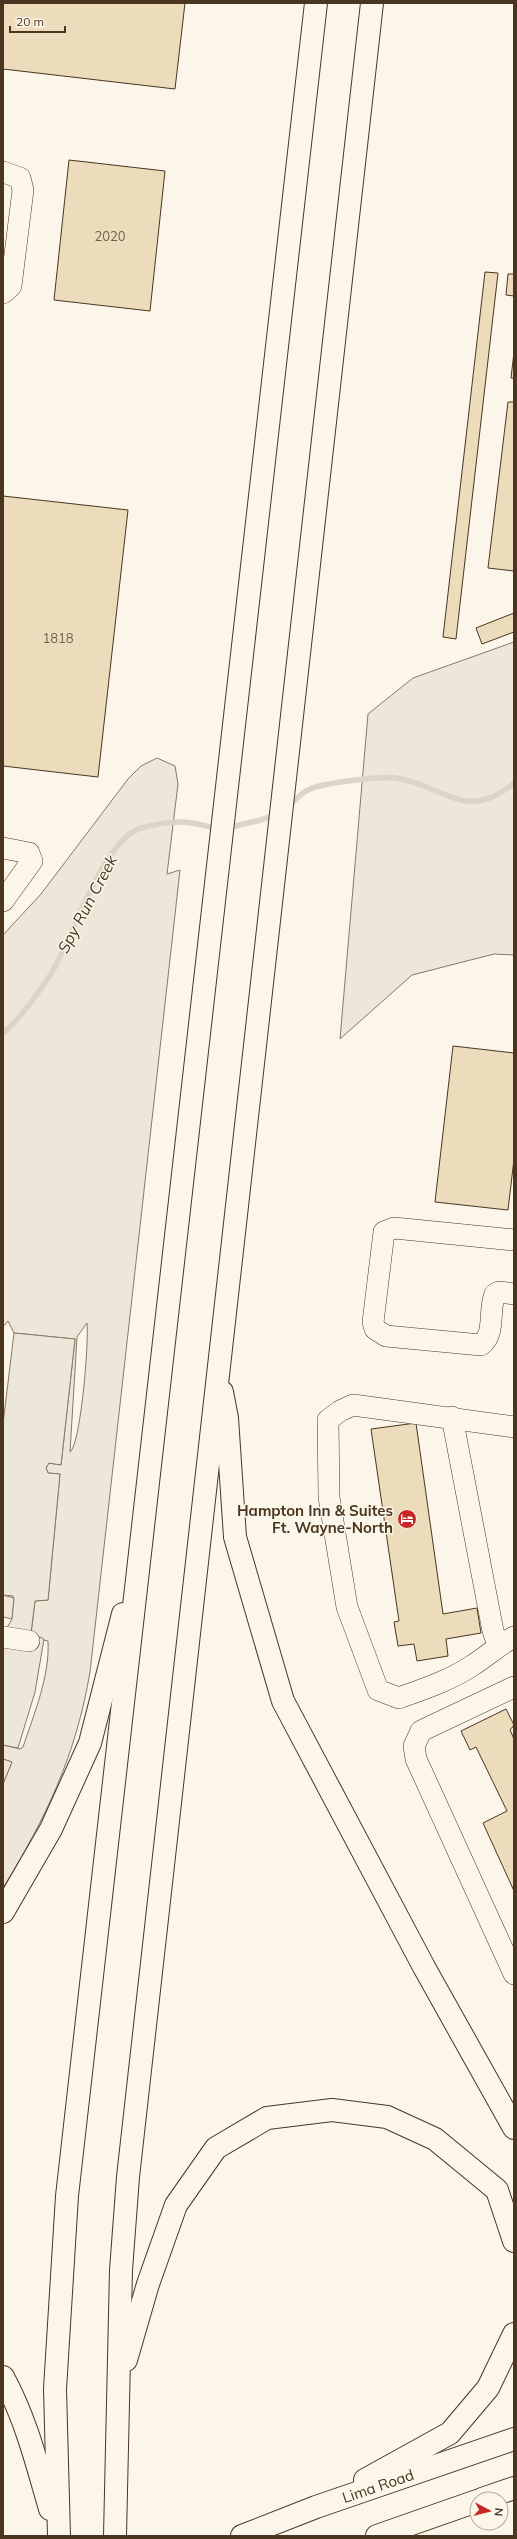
<svg xmlns="http://www.w3.org/2000/svg" width="517" height="2539" viewBox="0 0 517 2539" font-family="Mulish,sans-serif">
	<rect width="100%" height="100%" fill="#fbf6e9"/>
	<g fill="#ede6d9" stroke="#887966" fill-rule="evenodd">
		<polygon points="514,642 514,955 494,954 412,975 340,1039 368,714 413,678"/>
		<path d="M157,758L175,766L178,784L167,874L180,870L90,1672C76,1755 46,1818 3,1888V1784L12,1762L3,1759V1745L20,1749L23,1747C34,1714 50,1676 48,1641L38,1639L31,1634L35,1601L48,1600L60,1474L48,1473L46,1468L49,1463L61,1465L75,1339L14,1333L8,1321L3,1327V935L41,894L128,779L141,766ZM87,1323C89,1341 81,1443 70,1452L77,1337Z"/>
		<polygon points="3,1595 14,1598 12,1619 3,1617"/>
	</g>
	<g fill="#ede7d9" stroke="#887966">
		<polygon points="14,1333 75,1339 61,1465 49,1463 46,1468 48,1473 60,1474 48,1600 35,1601 31,1633 44,1639 35,1692 18,1748 3,1745 3,1635 12,1619 14,1599 13,1596 3,1595 3,1424"/>
		<polygon points="3,1759 12,1762 3,1784"/>
	</g>
	<g fill="none" stroke-linecap="round" stroke-linejoin="round">
		<g stroke="#dcd4c6" stroke-width="5.5">
			<path d="M289,806C295,800 302,792 310,789C323,783 381,776 395,778C443,784 465,824 514,783"/>
			<polyline points="227,828 261,820 276,814"/>
			<path d="M3,1033C17,1023 41,989 51,974C72,940 102,840 141,828C157,824 175,820 192,823C201,824 210,828 219,828"/>
		</g>
	</g>
	<g fill="#ecdcbc" stroke="#4a3520">
		<polygon points="3,3 185,3 175,89 3,69"/>
		<polygon points="69,160 165,171 150,311 54,300"/>
		<polygon points="485,272 498,273 456,639 443,637"/>
		<polygon points="508,274 514,274 514,296 506,295"/>
		<polygon points="514,352 514,378 511,378"/>
		<polygon points="508,402 514,402 514,571 488,568"/>
		<polygon points="3,496 128,510 98,777 3,766"/>
		<polygon points="514,613 514,632 482,644 476,628"/>
		<polygon points="453,1046 514,1053 514,1159 508,1210 435,1202"/>
		<polygon points="416,1423 443,1614 477,1608 481,1633 446,1639 448,1656 417,1661 414,1644 398,1646 394,1622 399,1621 371,1429"/>
		<polygon points="506,1709 514,1725 510,1730 514,1739 514,1891 483,1823 507,1811 476,1747 470,1750 461,1731"/>
	</g>
	<g fill="none" stroke-linecap="round" stroke-linejoin="round">
		<defs>
			<g id="minor">
				<polyline points="3,172 20,178 23,190 11,286 3,293"/>
				<polyline points="3,848 29,853 32,861 3,901"/>
				<path d="M514,1240L394,1228L384,1232L373,1322L375,1329L386,1336L481,1345C496,1334 488,1310 495,1294L499,1292L514,1294"/>
				<polyline points="452,1417 493,1631 498,1645"/>
				<path d="M514,1427L353,1405L340,1411L328,1420L329,1497L347,1607L378,1690L399,1698C424,1689 451,1680 473,1665C487,1656 499,1645 514,1637"/>
				<polyline points="3,1637 29,1641"/>
				<polyline points="514,1687 421,1731 414,1746 416,1759 514,1974"/>
			</g>
			<g id="highway">
				<polyline points="222,1392 227,1418 235,1537 283,1701 424,1967 514,2128"/>
				<polyline points="3,1912 51,1829 90,1743 123,1614"/>
				<polyline points="126,2360 148,2284 176,2205 216,2148 267,2118 332,2110 387,2117 435,2139 497,2190 514,2241"/>
				<path d="M3,2377C26,2419 37,2464 50,2509"/>
				<polyline points="365,2480 450,2433 488,2388 514,2334"/>
				<polyline points="482,2499 514,2488"/>
				<polyline points="59,2536 55,2389 67,2196 316,3"/>
				<polyline points="115,2536 121,2270 128,2177 372,3"/>
				<polyline points="242,2536 316,2507 514,2439"/>
				<polyline points="377,2536 477,2501"/>
			</g>
		</defs>
		<use href="#minor" stroke="#4a3520" stroke-width="22"/>
		<use href="#highway" stroke="#4a3520" stroke-width="24"/>
		<use href="#minor" stroke="#fbf6e9" stroke-width="21"/>
		<use href="#highway" stroke="#fbf6e9" stroke-width="22"/>
	</g>
	<defs>
		<symbol id="hotel-disc" viewBox="-11 -11 22 22"><circle r="9.5" fill="#c62828" stroke="#fbf6e9"/><path d="M-6-4.5h1.5V1H6V5H4.5V3h-9V5H-6ZM-4 0a1.8 1.8 0 1 1 3.6 0ZM.5 0V-2.5h3Q6-2.5 6 0Z" fill="#fff"/></symbol>
	</defs>
	<g fill-rule="evenodd">
		<use href="#hotel-disc" x="396" y="1508" width="22" height="22"/>
	</g>
	<g text-anchor="middle" dominant-baseline="central" stroke-width="3" stroke-linejoin="round" paint-order="stroke">
		<g font-size="13" fill="#725f47">
			<text x="110" y="236">2020</text>
			<text x="58" y="638">1818</text>
		</g>
		<g font-size="15" font-weight="bold" fill="#4a3520" stroke="#fbf6e9" text-anchor="end">
			<text x="393" y="1510">Hampton Inn &amp; Suites<tspan x="393" dy="17">Ft. Wayne-North</tspan></text>
		</g>
		<g font-size="15" fill="#4a3520" stroke="#fbf6e9">
			<text transform="translate(378 2486) rotate(-19)">Lima Road</text>
		</g>
		<g font-size="16" font-style="italic" fill="#4a3520" stroke="#fbf6e9">
			<text transform="translate(87 904) rotate(-62)">Spy Run Creek</text>
		</g>
	</g>
	<rect width="517" height="2539" fill="none" stroke="#4a3520" stroke-width="8"/>
	<g transform="translate(489 2511) rotate(97)"><circle r="19" fill="#fbf6e9" stroke="#b4a999"/>
	<path d="M0-3L7 15L0 10L-7 15Z" fill="#c62828"/>
	<text y="-6" font-size="11" font-weight="bold" text-anchor="middle" fill="#4a3520">N</text>
	</g>
	<path d="M10 26v6h55v-6" fill="none" stroke="#4a3520" stroke-width="2"/>
	<text x="16" y="26" font-size="12" fill="#4a3520" stroke="#fbf6e9" stroke-width="3" paint-order="stroke">20 m</text>
</svg>
